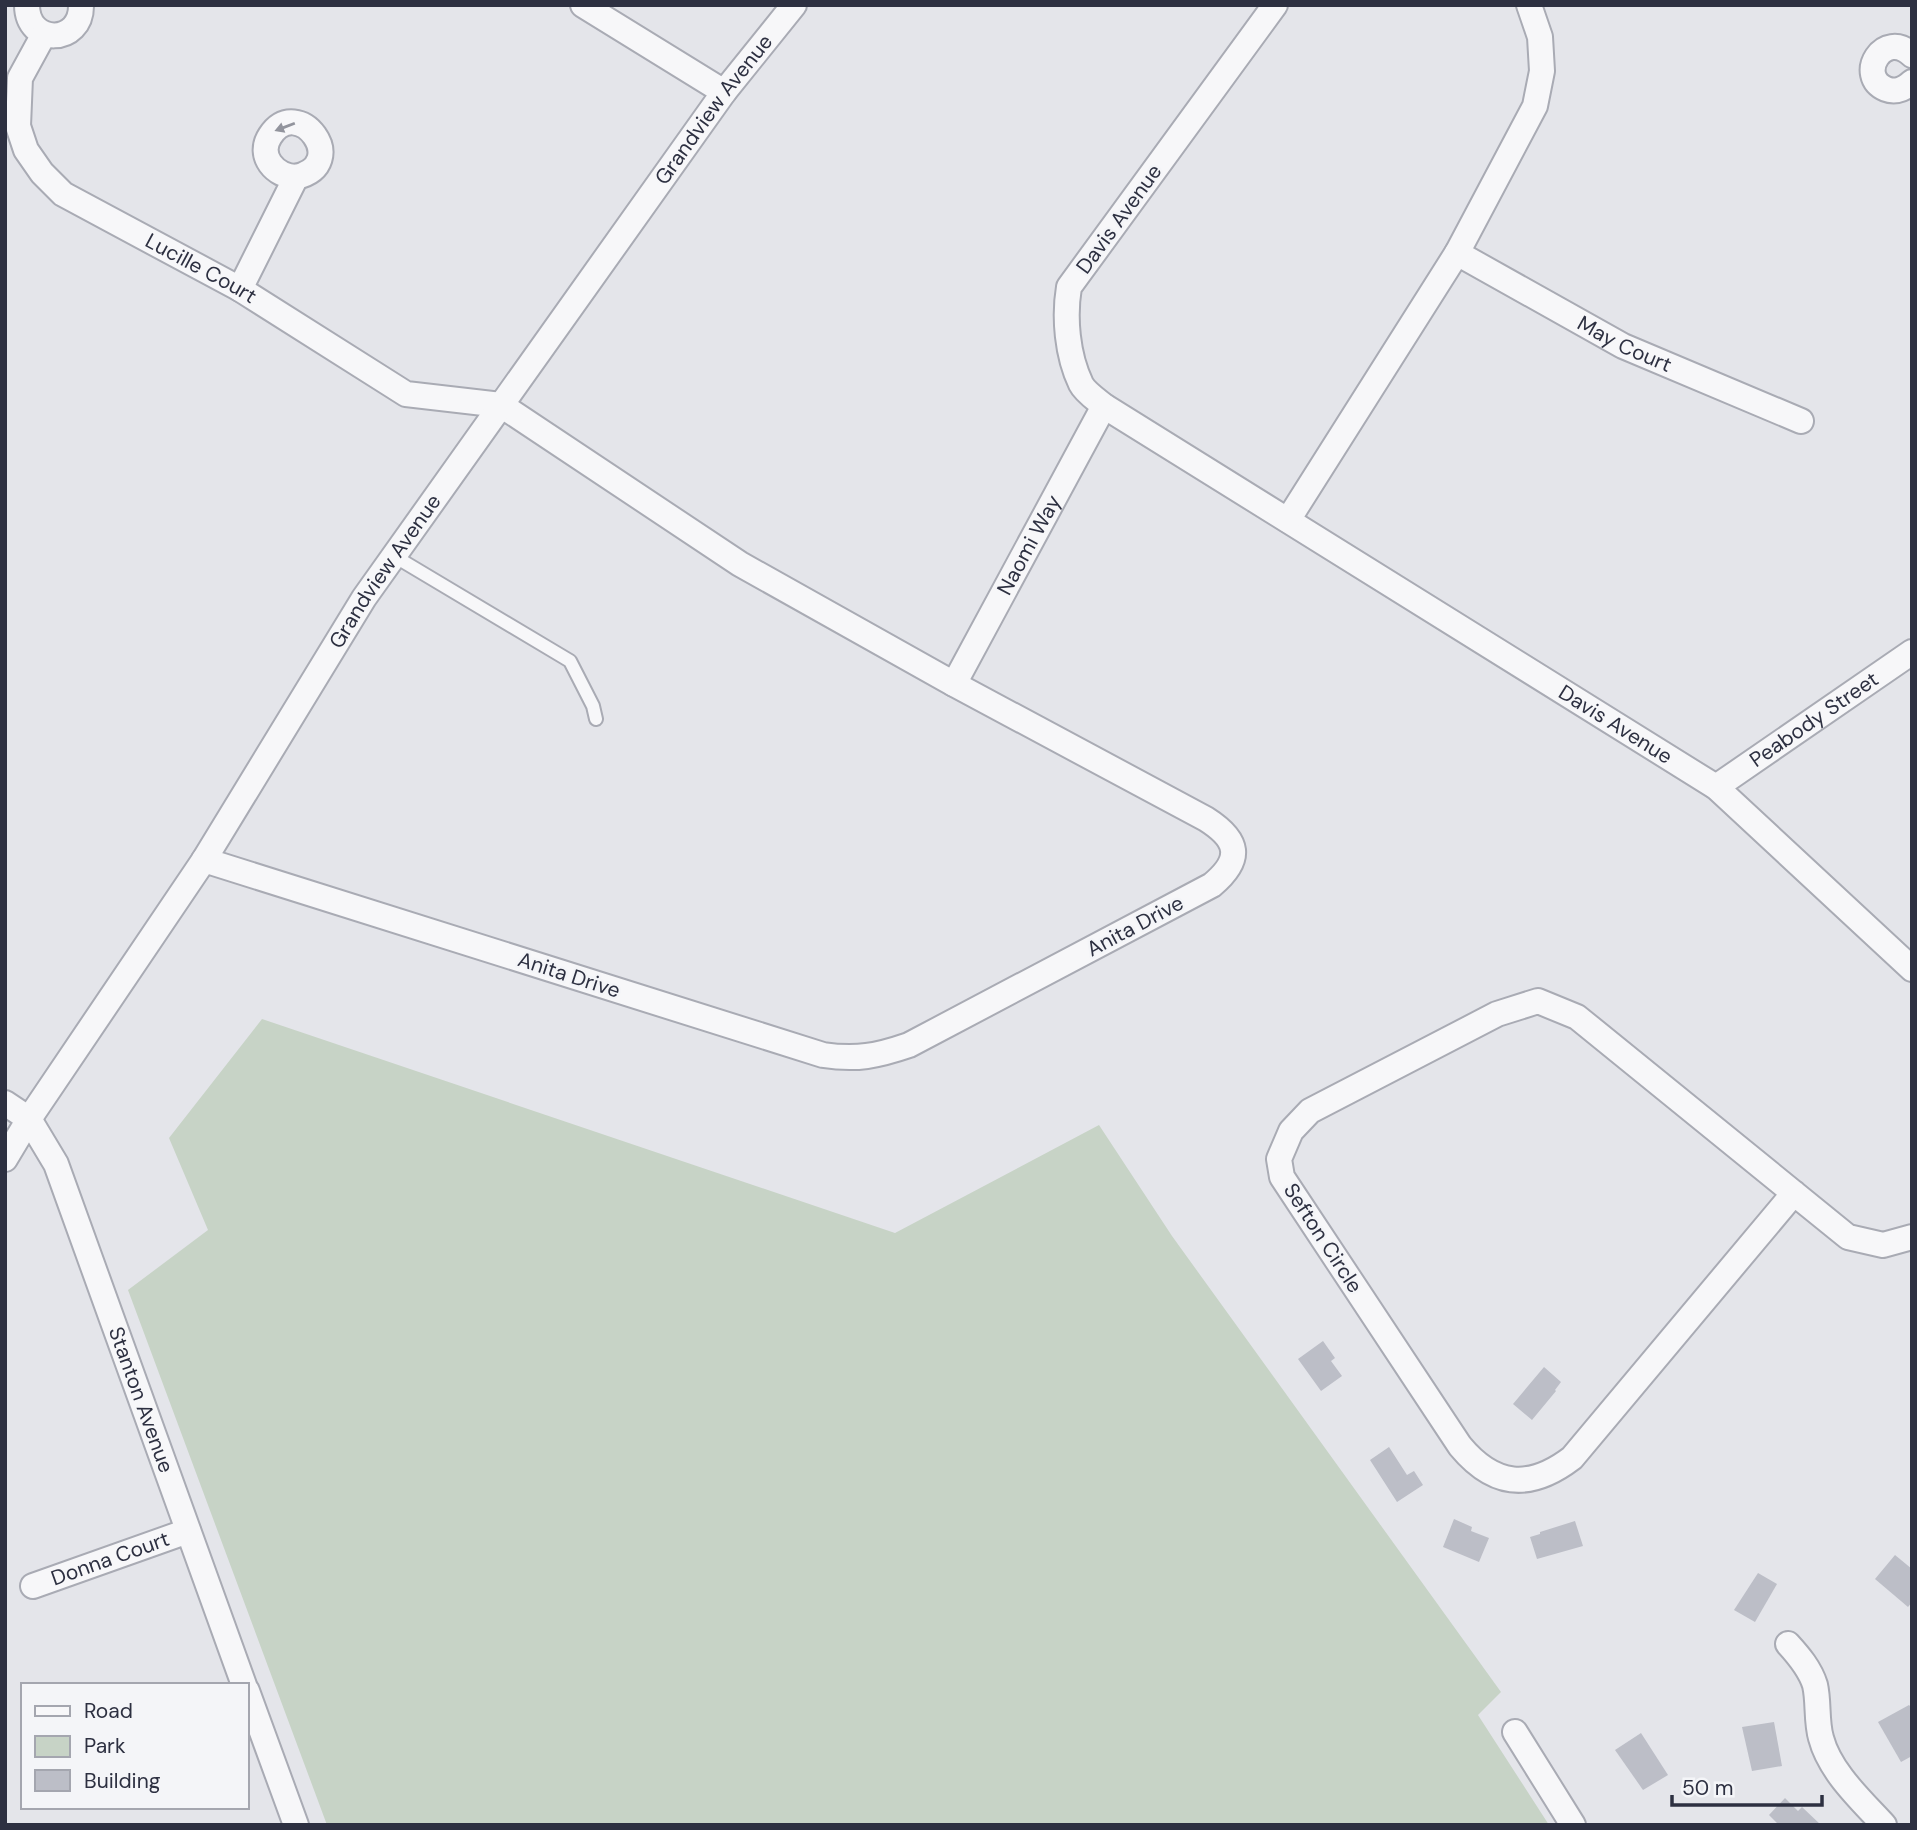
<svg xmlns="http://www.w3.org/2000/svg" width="1917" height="1830" viewBox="0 0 1917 1830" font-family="'DM Sans',sans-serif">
	<rect width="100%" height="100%" fill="#e4e5ea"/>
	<polygon fill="#c7d3c6" points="262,1019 895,1233 1099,1125 1172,1236 1501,1692 1478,1715 1549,1825 327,1825 128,1290 208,1230 169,1138"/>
	<g fill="#bcbec7">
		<polygon points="1323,1341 1335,1358 1331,1361 1342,1376 1321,1391 1298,1359"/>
		<polygon points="1544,1367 1561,1382 1555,1390 1556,1391 1532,1420 1513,1404"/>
		<polygon points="1389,1447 1407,1475 1414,1471 1423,1485 1397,1502 1370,1460"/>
		<polygon points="1454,1519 1472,1527 1471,1531 1489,1538 1479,1562 1443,1547"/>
		<polygon points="1575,1521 1583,1546 1537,1559 1530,1537 1540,1534 1540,1532"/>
		<polygon points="1895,1555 1912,1569 1912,1602 1908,1607 1875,1579"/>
		<polygon points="1758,1573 1777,1584 1755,1622 1734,1610"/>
		<polygon points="1909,1705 1912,1708 1912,1756 1901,1762 1878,1722"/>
		<polygon points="1774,1722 1782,1766 1752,1771 1742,1727"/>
		<polygon points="1641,1733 1668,1775 1643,1790 1615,1750"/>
		<polygon points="1785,1798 1798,1811 1802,1807 1821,1825 1779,1825 1769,1815"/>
	</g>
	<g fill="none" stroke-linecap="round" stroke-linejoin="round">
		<defs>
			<polyline id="lane" points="394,556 570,661 593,706 596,719"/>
			<g id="street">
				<path d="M27,5C27,46 82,45 81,5"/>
				<polyline points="583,5 724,92"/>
				<path id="s1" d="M1275,5L1069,287C1064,317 1067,355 1081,384C1085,392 1097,400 1104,406L1716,787L1912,969"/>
				<path id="s2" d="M44,34L20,78L18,126L26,150L42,173L63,194L240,289L406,394L501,405L740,564L954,684L1206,819C1239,840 1243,859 1212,885L909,1045C877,1056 857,1060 823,1055L204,860"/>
				<path d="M1912,55C1884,28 1855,76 1886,89C1896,93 1904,89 1912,82"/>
				<path id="s3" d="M1457,253L1623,346L1801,421"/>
				<path d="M240,289L296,177C352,164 298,93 270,136C257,156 275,176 296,177"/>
				<polyline points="1288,520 1457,253 1535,106 1542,71 1540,37 1529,5"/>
				<path id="s4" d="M954,684L1104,406"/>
				<path id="s5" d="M1716,787L1912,652"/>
				<path id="s6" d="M5,1103L29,1119L56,1164L244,1685"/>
				<path id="s7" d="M5,1159L29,1119L204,860L364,598L724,92L794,5"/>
				<path d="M1794,1193L1572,1458C1530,1490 1494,1487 1460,1446L1282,1177L1279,1159L1291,1131L1310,1111L1497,1014L1538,1001L1577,1017L1848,1237L1883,1245L1912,1237"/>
				<path id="s8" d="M33,1586L188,1531"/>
				<path d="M1788,1644C1799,1656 1810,1669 1815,1685C1819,1702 1816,1721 1821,1738C1830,1772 1861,1800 1884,1825"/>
				<polyline points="247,1691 296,1825"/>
				<polyline points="1515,1732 1573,1825"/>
			</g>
		</defs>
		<use href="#lane" stroke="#a9abb4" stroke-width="16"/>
		<use href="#street" stroke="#a9abb4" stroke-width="28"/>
		<use href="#lane" stroke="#f7f7f9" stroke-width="12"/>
		<use href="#street" stroke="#f7f7f9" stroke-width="24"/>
	</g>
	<defs><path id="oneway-solid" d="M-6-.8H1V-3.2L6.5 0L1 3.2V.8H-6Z" transform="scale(1.75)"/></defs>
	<use fill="#92949d" href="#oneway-solid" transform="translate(285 127) rotate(159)"/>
	<g text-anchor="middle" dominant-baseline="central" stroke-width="5" stroke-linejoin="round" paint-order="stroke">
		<g font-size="21" fill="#2d3041" stroke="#f4f5f8">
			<text stroke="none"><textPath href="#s7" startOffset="1267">Grandview Avenue</textPath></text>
			<text transform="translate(1119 219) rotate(-54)">Davis Avenue</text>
			<text stroke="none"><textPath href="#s2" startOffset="338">Lucille Court</textPath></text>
			<text stroke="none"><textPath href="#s3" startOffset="191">May Court</textPath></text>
			<text stroke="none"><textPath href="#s4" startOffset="158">Naomi Way</textPath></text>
			<text stroke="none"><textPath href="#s7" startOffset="700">Grandview Avenue</textPath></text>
			<text stroke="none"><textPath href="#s5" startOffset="119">Peabody Street</textPath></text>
			<text stroke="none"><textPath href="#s1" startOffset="1083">Davis Avenue</textPath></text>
			<text transform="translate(1135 926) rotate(-28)">Anita Drive</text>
			<text transform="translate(569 975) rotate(18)">Anita Drive</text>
			<text transform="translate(1323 1238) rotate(57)">Sefton Circle</text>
			<text stroke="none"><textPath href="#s6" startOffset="332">Stanton Avenue</textPath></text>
			<text stroke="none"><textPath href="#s8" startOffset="82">Donna Court</textPath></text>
		</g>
	</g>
	<rect width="1917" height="1830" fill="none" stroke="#2d3041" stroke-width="14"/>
	<rect x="21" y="1683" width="228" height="126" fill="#f4f5f8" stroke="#a4a6af" stroke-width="2"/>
	<rect x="35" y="1706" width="35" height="10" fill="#f7f7f9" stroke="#a4a6af" stroke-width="2"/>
	<text x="84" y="1718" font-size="21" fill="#2d3041">Road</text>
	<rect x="35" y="1736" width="35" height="21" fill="#c7d3c6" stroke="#a4a6af" stroke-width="2"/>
	<text x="84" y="1753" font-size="21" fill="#2d3041">Park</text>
	<rect x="35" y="1770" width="35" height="21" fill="#bcbec7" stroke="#a4a6af" stroke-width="2"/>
	<text x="84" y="1788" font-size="21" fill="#2d3041">Building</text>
	<path d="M1672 1795v10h150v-10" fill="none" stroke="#2d3041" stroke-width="3.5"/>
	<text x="1682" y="1795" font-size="21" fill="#2d3041" stroke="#f4f5f8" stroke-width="5" paint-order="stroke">50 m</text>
</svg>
